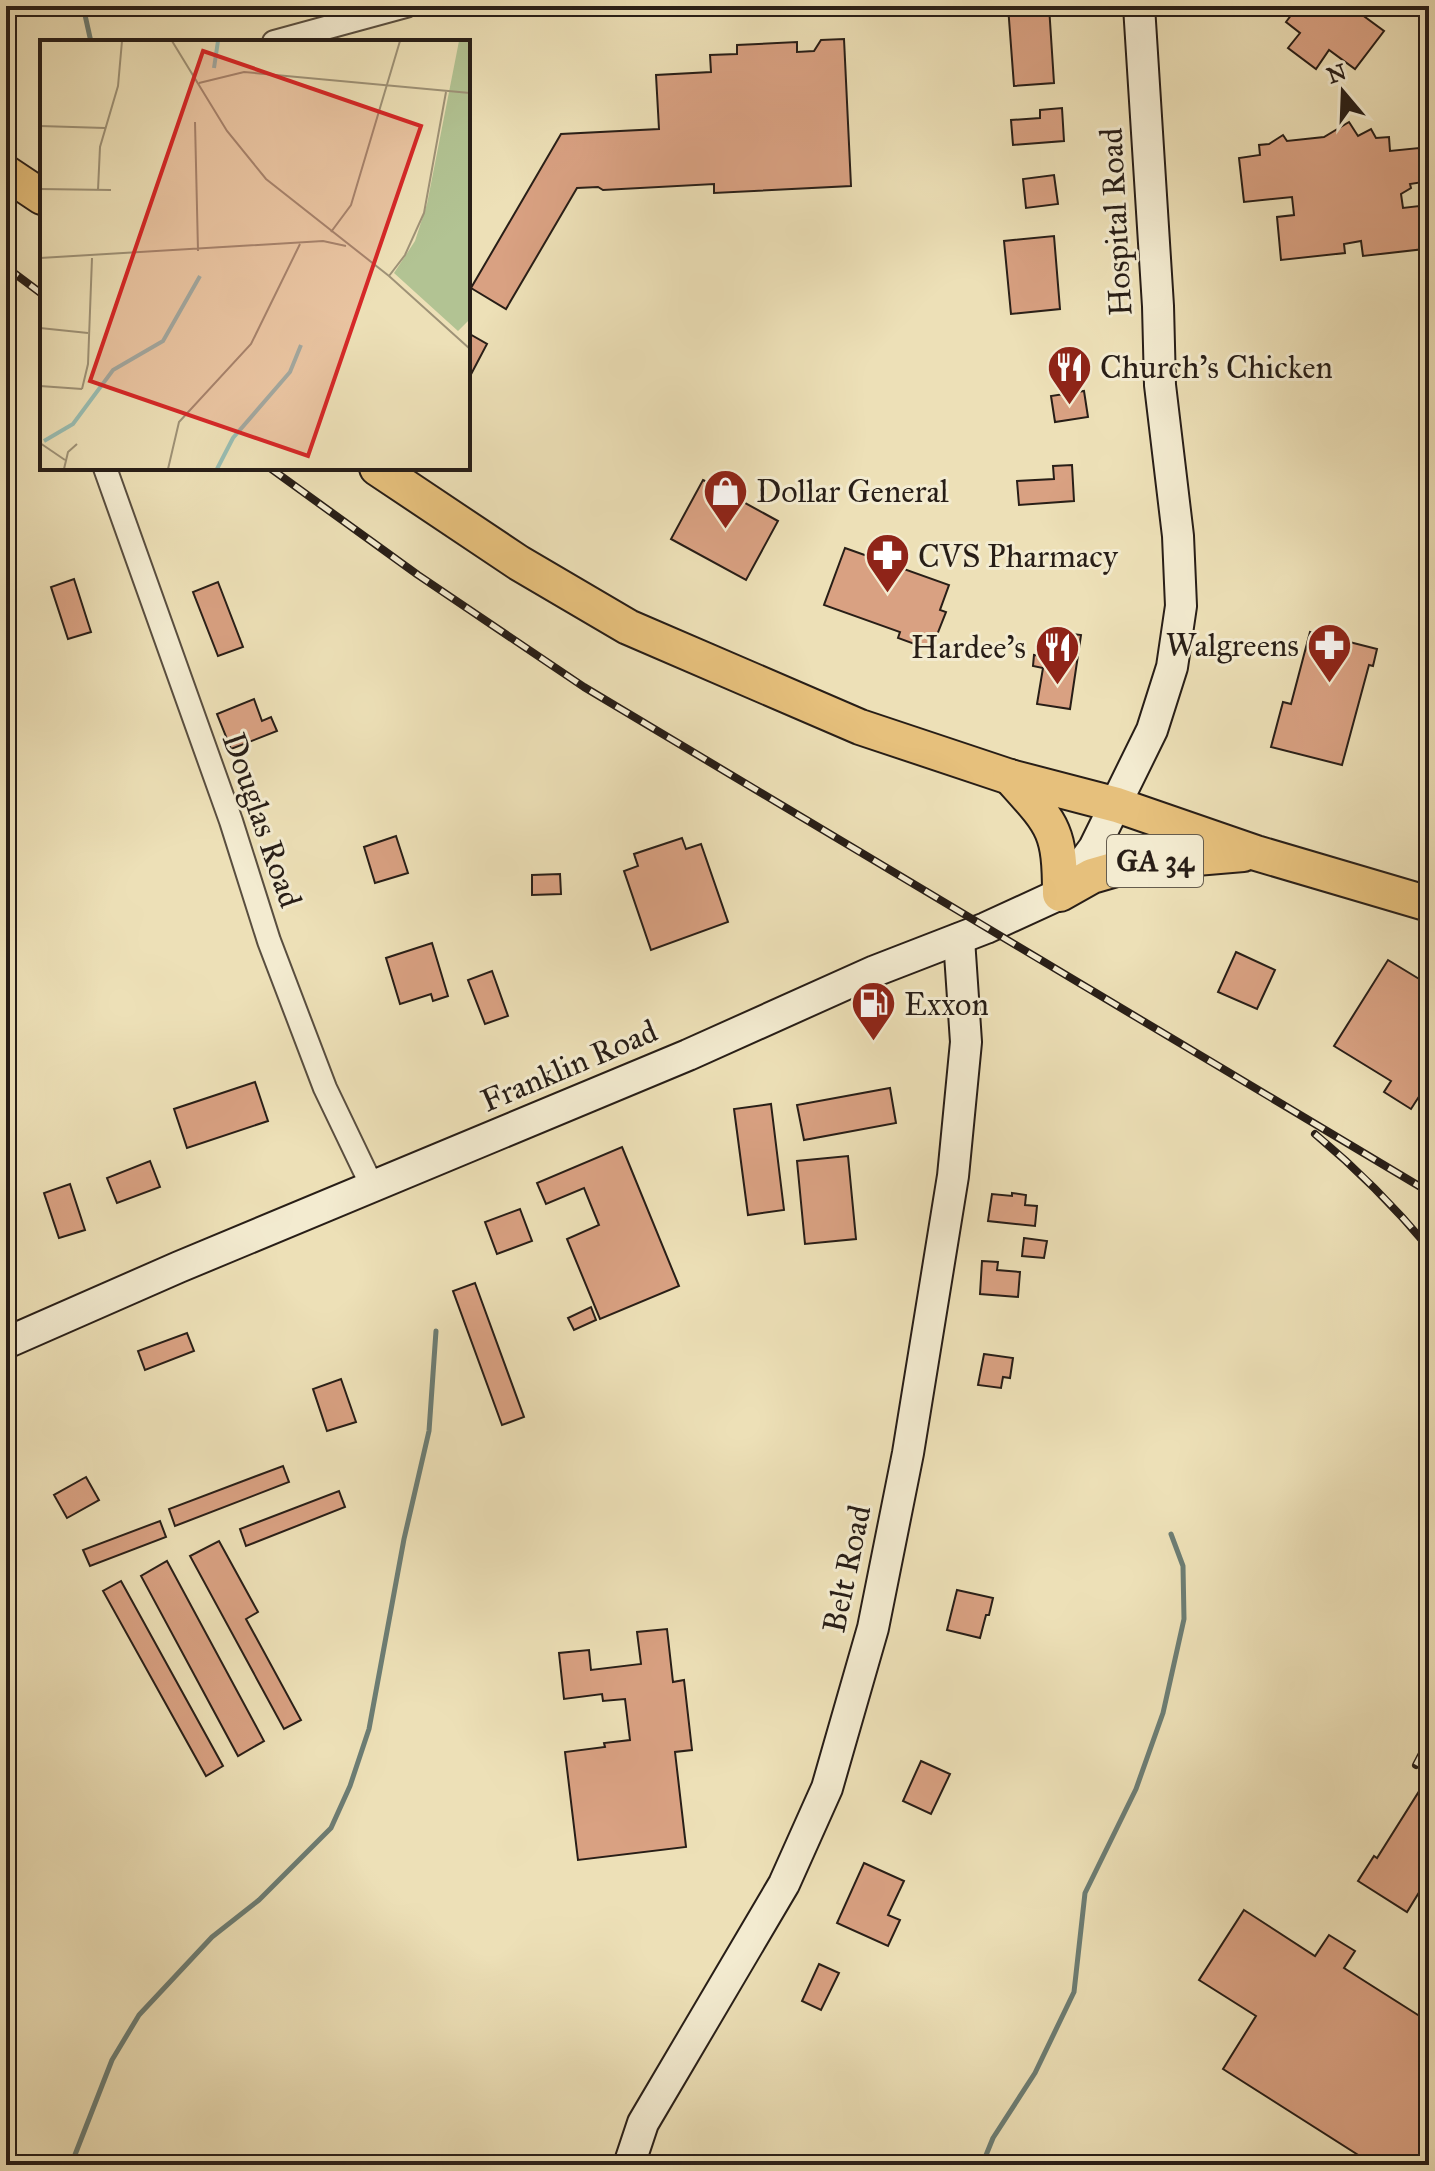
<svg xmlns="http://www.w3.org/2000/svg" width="1435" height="2171" viewBox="0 0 1435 2171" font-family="'IM FELL Great Primer',serif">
	<rect width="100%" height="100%" fill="#ede0b7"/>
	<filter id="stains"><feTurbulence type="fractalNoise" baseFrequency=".0025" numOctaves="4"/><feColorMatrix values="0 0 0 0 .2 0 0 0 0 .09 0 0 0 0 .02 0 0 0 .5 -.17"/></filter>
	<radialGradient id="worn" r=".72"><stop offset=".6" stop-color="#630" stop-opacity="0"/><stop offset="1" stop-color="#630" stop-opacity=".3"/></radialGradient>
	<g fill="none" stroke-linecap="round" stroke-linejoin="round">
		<g stroke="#6c7d74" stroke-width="5">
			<polyline points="83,6 91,42"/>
			<polyline points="71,2165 112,2060 139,2015 212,1937 259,1900 331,1828 350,1786 369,1729 404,1539 429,1431 436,1331"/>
			<polyline points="982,2165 993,2138 1035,2073 1074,1992 1085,1893 1136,1789 1163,1713 1184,1619 1183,1566 1171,1534"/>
		</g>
	</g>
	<g fill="#d9a182" stroke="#281e17" stroke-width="2">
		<polygon points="1008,6 1049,6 1054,83 1014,86"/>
		<polygon points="1298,6 1350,6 1384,31 1355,69 1329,50 1316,69 1288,48 1300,33 1286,22"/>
		<polygon points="844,39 851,186 714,193 714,184 603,190 598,187 577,188 506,309 471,288 561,134 659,129 656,75 711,72 710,55 737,54 737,45 797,42 797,52 814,51 821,40"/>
		<polygon points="1062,108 1064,141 1013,145 1011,120 1040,118 1040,110"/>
		<polygon points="1349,122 1358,136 1371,129 1376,138 1389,137 1390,151 1419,148 1423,182 1410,184 1411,188 1401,194 1403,208 1419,206 1424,249 1363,256 1361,241 1344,244 1345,253 1281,260 1277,217 1294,215 1292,197 1244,202 1239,158 1260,155 1259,145 1269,144 1283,135 1287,141 1324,137"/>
		<polygon points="1054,175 1058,204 1026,208 1023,179"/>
		<polygon points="1054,236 1060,309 1011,314 1004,241"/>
		<polygon points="468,333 487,344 468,380"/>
		<polygon points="1084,391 1088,417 1055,422 1051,396"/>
		<polygon points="1072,465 1074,501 1019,505 1017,481 1054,479 1053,466"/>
		<polygon points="703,480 778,521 746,580 671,539"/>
		<polygon points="845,548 949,585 940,610 946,612 931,650 898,638 900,632 824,605"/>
		<polygon points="74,579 91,632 68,639 51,587"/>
		<polygon points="218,582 243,647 218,656 193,592"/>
		<polygon points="1051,631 1081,635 1070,709 1037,704 1043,668 1033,666 1034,655 1047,657"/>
		<polygon points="1310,632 1377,649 1373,666 1369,665 1342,765 1271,747 1283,702 1291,704"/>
		<polygon points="254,699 262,721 271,717 277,731 231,749 217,714"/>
		<polygon points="396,836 408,873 375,883 364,847"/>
		<polygon points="682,838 686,849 701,844 728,922 651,950 624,871 638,866 634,854"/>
		<polygon points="560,874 561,894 532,895 532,875"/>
		<polygon points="432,943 448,996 433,1001 431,994 400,1004 386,958"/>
		<polygon points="1236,952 1275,970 1257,1009 1218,992"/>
		<polygon points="1388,960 1429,985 1429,1081 1411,1109 1384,1092 1391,1081 1334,1046"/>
		<polygon points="492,971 508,1016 485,1024 468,980"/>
		<polygon points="255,1082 268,1121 187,1148 174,1109"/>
		<polygon points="890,1088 896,1123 804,1140 797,1105"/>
		<polygon points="771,1104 784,1210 748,1215 734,1109"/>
		<polygon points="622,1147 679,1286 600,1319 567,1239 599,1225 584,1188 546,1204 537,1183"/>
		<polygon points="848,1156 856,1239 805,1244 797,1161"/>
		<polygon points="150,1161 160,1187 117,1203 107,1178"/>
		<polygon points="70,1184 85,1230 59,1238 44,1193"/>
		<polygon points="1012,1193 1026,1195 1025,1205 1037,1206 1035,1226 988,1221 992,1194 1012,1196"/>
		<polygon points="520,1209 532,1241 497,1254 485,1222"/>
		<polygon points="1024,1238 1047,1241 1044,1258 1022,1256"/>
		<polygon points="982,1261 998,1262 997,1270 1020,1272 1018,1297 980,1294"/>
		<polygon points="475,1283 524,1417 502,1425 453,1291"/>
		<polygon points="591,1307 596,1320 574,1330 568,1318"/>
		<polygon points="187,1333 194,1351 145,1370 138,1351"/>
		<polygon points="984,1354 1013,1358 1010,1378 1003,1377 1001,1388 978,1385"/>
		<polygon points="341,1379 356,1422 327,1431 313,1389"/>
		<polygon points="283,1466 289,1482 175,1526 169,1509"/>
		<polygon points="86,1477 99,1500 67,1518 54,1495"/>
		<polygon points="339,1491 345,1507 246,1546 240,1529"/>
		<polygon points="160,1521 166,1537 90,1566 83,1550"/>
		<polygon points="219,1541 258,1612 246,1619 301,1720 284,1729 190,1556"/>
		<polygon points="167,1561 264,1741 238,1756 141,1576"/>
		<polygon points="121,1581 223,1766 206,1776 103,1591"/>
		<polygon points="957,1590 993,1598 989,1615 986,1615 980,1638 947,1630"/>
		<polygon points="667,1629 673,1682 684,1680 692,1750 675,1752 686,1847 578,1860 565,1752 605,1747 604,1743 630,1740 625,1699 603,1701 602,1694 564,1699 559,1653 589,1650 591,1670 641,1664 637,1632"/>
		<polygon points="921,1761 950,1774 931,1814 903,1801"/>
		<polygon points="1423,1785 1429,1789 1429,1890 1423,1886 1407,1912 1358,1881 1374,1856 1377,1858"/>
		<polygon points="864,1863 904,1881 888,1915 900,1920 888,1946 837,1923"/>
		<polygon points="1244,1910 1315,1956 1329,1935 1355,1951 1344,1968 1429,2022 1429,2165 1374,2165 1223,2069 1256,2016 1199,1980"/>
		<polygon points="819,1964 839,1973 821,2010 802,2001"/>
	</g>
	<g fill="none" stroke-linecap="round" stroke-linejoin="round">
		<defs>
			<g id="street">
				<polyline points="274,42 406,6"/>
				<polyline points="105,468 231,821 269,941 325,1088 372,1186"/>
			</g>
			<g id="secondary">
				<polyline points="6,1343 179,1267 688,1055 875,971 986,928 1060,894 1094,848 1152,730 1172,667 1181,606 1178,536 1160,385 1158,306 1139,6"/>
				<polyline points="629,2165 643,2123 784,1884 827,1788 873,1628 908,1453 953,1176 966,1042 959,939"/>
			</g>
			<g id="primary">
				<polyline points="6,173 42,197"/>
				<polyline points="377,468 519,563 628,627 860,727 1010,777 1117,805 1256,853 1429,904"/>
				<path d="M1010,777C1053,825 1060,829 1060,894L1092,876L1137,863L1243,854"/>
			</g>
		</defs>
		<use href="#street" stroke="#594e3f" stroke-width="26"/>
		<use href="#secondary" stroke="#281e17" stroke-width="34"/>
		<use href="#primary" stroke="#281e17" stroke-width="38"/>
		<use href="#street" stroke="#f3ebd0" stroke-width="22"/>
		<use href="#secondary" stroke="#f3ebd0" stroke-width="30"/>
		<use href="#primary" stroke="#e6c07c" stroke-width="34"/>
		<defs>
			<g id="rail">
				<polyline points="6,267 42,294"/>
				<polyline points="270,468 418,575 584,687 1429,1192"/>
				<path d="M1315,1134C1357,1169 1394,1206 1429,1248"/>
				<polyline points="1416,1765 1429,1740"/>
			</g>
		</defs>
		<use href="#rail" stroke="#281e17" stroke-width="8"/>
		<use href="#rail" stroke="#f3ebd0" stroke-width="5" stroke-dasharray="15" stroke-linecap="butt"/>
	</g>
	<defs>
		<symbol id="restaurant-pin" viewBox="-11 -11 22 30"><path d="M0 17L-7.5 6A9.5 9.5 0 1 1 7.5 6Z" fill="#8f2418" stroke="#f3ebd0"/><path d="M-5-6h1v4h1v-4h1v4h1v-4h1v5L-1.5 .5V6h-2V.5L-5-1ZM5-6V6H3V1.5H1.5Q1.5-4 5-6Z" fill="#fff"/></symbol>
		<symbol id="shop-pin" viewBox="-11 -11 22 30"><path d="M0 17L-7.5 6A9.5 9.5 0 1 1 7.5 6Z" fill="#8f2418" stroke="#f3ebd0"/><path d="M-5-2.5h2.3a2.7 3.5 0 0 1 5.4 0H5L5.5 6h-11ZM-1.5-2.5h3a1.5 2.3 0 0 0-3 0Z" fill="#fff"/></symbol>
		<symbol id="pharmacy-pin" viewBox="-11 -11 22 30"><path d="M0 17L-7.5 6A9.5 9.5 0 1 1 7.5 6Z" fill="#8f2418" stroke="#f3ebd0"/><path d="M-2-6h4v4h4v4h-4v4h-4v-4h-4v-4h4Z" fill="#fff"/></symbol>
		<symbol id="fuel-pin" viewBox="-11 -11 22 30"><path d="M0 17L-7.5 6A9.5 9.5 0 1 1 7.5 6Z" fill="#8f2418" stroke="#f3ebd0"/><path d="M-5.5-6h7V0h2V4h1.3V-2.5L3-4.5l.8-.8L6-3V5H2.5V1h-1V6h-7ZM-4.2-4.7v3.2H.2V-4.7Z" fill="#fff"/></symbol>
	</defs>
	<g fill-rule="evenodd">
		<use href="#restaurant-pin" x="1044" y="342" width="51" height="69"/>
		<use href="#shop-pin" x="700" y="466" width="51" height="69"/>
		<use href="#pharmacy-pin" x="862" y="530" width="51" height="69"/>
		<use href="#pharmacy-pin" x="1304" y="620" width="51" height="69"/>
		<use href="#restaurant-pin" x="1032" y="622" width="51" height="69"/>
		<use href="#fuel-pin" x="848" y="978" width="51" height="69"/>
	</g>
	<g text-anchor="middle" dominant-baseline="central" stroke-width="6" stroke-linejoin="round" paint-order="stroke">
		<rect fill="#f3ebd0" stroke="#655c4e" stroke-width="2" x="1107" y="835" width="96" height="52" rx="6"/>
		<g font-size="30" font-weight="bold" fill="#281e17">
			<text x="1155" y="861">GA 34</text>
		</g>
		<g font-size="32" fill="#281e17" stroke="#f3ebd0">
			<text transform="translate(1116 222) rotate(-93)">Hospital Road</text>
			<text transform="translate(262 820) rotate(71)">Douglas Road</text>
			<text transform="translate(569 1066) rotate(-23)">Franklin Road</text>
			<text transform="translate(847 1569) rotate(-78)">Belt Road</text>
		</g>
		<g font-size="32" fill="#281e17" stroke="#f3ebd0" text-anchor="start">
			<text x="1100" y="367">Church's Chicken</text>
			<text x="756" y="491">Dollar General</text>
			<text x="918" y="556">CVS Pharmacy</text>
			<text x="1299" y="645" text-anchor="end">Walgreens</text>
			<text x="1026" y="647" text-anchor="end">Hardee's</text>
			<text x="904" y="1004">Exxon</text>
		</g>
	</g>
	<g transform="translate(40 40)">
		<rect width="430" height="430" fill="#ede0b7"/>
		<path d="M419,1H430V279L418,291L354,233L375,201L387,164Z" fill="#b2c393"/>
		<path fill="none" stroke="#99bdb2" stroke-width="4" d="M174,28L178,1M4,401L33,384L73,330L123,301L160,236M177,429L193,398L250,332L261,305"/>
		<path fill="none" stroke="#9e9277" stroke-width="2" d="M132,1L187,91L226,139L349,236L430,309M159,43L204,32L430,53M155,82L158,211M0,86L65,88M0,149L71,150M58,150L60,107L78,46L82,1M291,192L311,165L360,1M0,218L283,201L306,206M349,236L365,215L384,173L406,52M0,288L48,293M0,346L42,349M42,349L48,324L52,218M0,403L25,420M24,429L28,412L37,404M128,429L139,382L211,304L260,204"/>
		<path fill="#d62828" fill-opacity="0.15" stroke="#d62828" stroke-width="4" d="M163,11L381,86L268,416L50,341Z"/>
		<rect width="430" height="430" fill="none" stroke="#281e17" stroke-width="4"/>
	</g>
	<rect width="1435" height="2171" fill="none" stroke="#ede0b7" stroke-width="32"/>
	<rect x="8" y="8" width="1419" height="2155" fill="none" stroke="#281e17" stroke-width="4"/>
	<rect x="16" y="16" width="1403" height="2139" fill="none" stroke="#281e17" stroke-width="2"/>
	<g transform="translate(1343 92) rotate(341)" stroke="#f3ebd0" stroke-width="6" paint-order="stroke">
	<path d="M0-6L14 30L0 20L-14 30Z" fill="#281e17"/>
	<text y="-12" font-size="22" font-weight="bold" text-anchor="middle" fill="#281e17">N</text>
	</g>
	<rect width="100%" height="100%" filter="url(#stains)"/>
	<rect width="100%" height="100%" fill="url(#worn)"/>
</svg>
